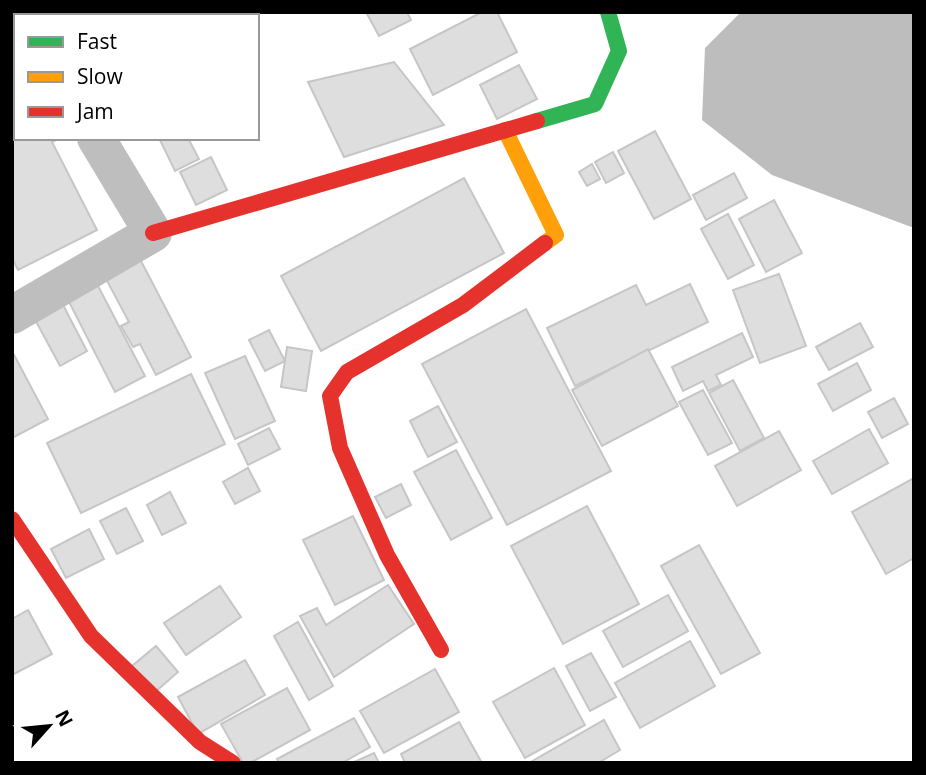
<svg xmlns="http://www.w3.org/2000/svg" width="926" height="775" viewBox="0 0 926 775" font-family="'Open Sans',sans-serif">
	<rect width="100%" height="100%" fill="#fff"/>
	<polygon fill="#bdbdbd" points="741,12 914,12 914,228 772,175 702,120 705,48"/>
	<g fill="#dedede" stroke="#c6c6c6" stroke-width="2">
		<polygon points="133,12 178,12 180,16 135,16"/>
		<polygon points="366,12 407,12 411,20 379,36"/>
		<polygon points="482,12 497,12 517,52 433,95 410,49"/>
		<polygon points="394,62 444,125 344,157 308,82"/>
		<polygon points="519,65 537,99 497,119 480,85"/>
		<polygon points="16,107 16,138 60,138 52,142 97,230 18,270 12,258 12,130 15,128 12,123 12,109"/>
		<polygon points="655,131 691,199 654,219 618,151"/>
		<polygon points="159,138 188,138 199,159 175,171"/>
		<polygon points="613,152 624,173 606,183 595,162"/>
		<polygon points="211,157 227,190 196,205 180,172"/>
		<polygon points="592,164 600,179 587,186 579,172"/>
		<polygon points="734,173 747,198 706,220 693,195"/>
		<polygon points="464,178 504,253 321,351 281,276"/>
		<polygon points="774,200 802,253 766,272 739,219"/>
		<polygon points="728,214 754,265 728,279 701,229"/>
		<polygon points="140,259 191,357 156,375 140,344 133,347 121,326 129,322 105,277"/>
		<polygon points="779,274 806,346 760,363 733,290"/>
		<polygon points="97,284 145,376 115,392 68,300"/>
		<polygon points="690,284 708,322 575,386 547,328 636,285 646,305"/>
		<polygon points="60,299 87,351 60,366 32,314"/>
		<polygon points="526,309 611,471 507,525 422,364"/>
		<polygon points="860,323 873,347 829,370 816,347"/>
		<polygon points="269,330 285,361 265,371 249,340"/>
		<polygon points="742,333 753,357 716,375 721,385 708,391 703,381 683,391 672,367"/>
		<polygon points="287,347 312,351 306,391 281,387"/>
		<polygon points="648,349 678,406 602,446 572,390"/>
		<polygon points="12,351 48,419 12,438"/>
		<polygon points="245,356 275,421 235,439 205,373"/>
		<polygon points="857,363 871,390 833,411 818,384"/>
		<polygon points="191,374 225,444 81,513 47,443"/>
		<polygon points="733,380 764,438 740,451 709,393"/>
		<polygon points="703,390 732,443 708,455 679,402"/>
		<polygon points="894,398 908,424 882,438 868,412"/>
		<polygon points="438,406 457,442 428,457 410,421"/>
		<polygon points="269,428 280,449 248,465 238,444"/>
		<polygon points="869,429 888,463 832,494 813,461"/>
		<polygon points="779,431 801,470 737,506 715,466"/>
		<polygon points="456,450 492,518 451,540 414,472"/>
		<polygon points="248,468 260,491 235,504 223,482"/>
		<polygon points="914,478 914,558 886,574 852,512"/>
		<polygon points="401,484 411,505 386,518 375,497"/>
		<polygon points="170,492 186,523 162,535 147,505"/>
		<polygon points="587,506 639,604 563,644 511,546"/>
		<polygon points="126,508 143,541 117,554 100,521"/>
		<polygon points="353,516 384,580 335,605 303,540"/>
		<polygon points="89,529 104,559 66,578 51,549"/>
		<polygon points="699,545 760,653 721,674 661,566"/>
		<polygon points="388,585 414,624 334,677 300,616 317,608 326,625"/>
		<polygon points="220,586 241,617 186,655 164,623"/>
		<polygon points="668,595 688,631 623,667 603,631"/>
		<polygon points="28,610 52,654 12,675 12,619"/>
		<polygon points="298,622 333,686 309,700 274,636"/>
		<polygon points="690,641 715,686 640,728 615,683"/>
		<polygon points="156,646 178,672 154,693 132,666"/>
		<polygon points="591,653 616,697 590,711 566,666"/>
		<polygon points="245,660 265,695 198,734 178,697"/>
		<polygon points="554,668 585,725 525,758 493,702"/>
		<polygon points="435,669 459,712 384,753 360,711"/>
		<polygon points="287,688 310,730 250,763 243,763 221,724"/>
		<polygon points="354,718 370,747 342,763 279,763 277,759"/>
		<polygon points="604,720 620,750 598,763 529,763"/>
		<polygon points="459,722 482,763 405,763 401,754"/>
		<polygon points="374,753 379,763 352,763"/>
	</g>
	<g fill="none" stroke-linecap="round" stroke-linejoin="round">
		<g stroke="#bebebe" stroke-width="38">
			<polyline points="21,12 23,16"/>
			<polyline points="12,315 153,233 96,138"/>
		</g>
		<polyline stroke="#30b455" stroke-width="16" points="537,121 595,104 619,51 608,12"/>
		<polyline stroke="#ff9f0a" stroke-width="16" points="505,130 556,235 545,243"/>
		<g stroke="#e5322d" stroke-width="16">
			<polyline points="153,233 537,121"/>
			<polyline points="12,519 91,636 200,742 233,763"/>
			<polyline points="441,650 387,555 340,448 330,396 347,372 463,305 545,243"/>
		</g>
	</g>
	<rect width="926" height="775" fill="none" stroke="#000000" stroke-width="28"/>
	<rect x="14" y="14" width="245" height="126" fill="#ffffff" stroke="#999999" stroke-width="2"/>
	<rect x="28" y="37" width="35" height="10" fill="#30b455" stroke="#999999" stroke-width="2"/>
	<text x="77" y="49" font-size="21" fill="#000000">Fast</text>
	<rect x="28" y="72" width="35" height="10" fill="#ff9f0a" stroke="#999999" stroke-width="2"/>
	<text x="77" y="84" font-size="21" fill="#000000">Slow</text>
	<rect x="28" y="107" width="35" height="10" fill="#e5322d" stroke="#999999" stroke-width="2"/>
	<text x="77" y="119" font-size="21" fill="#000000">Jam</text>
	<g transform="translate(49 726) rotate(63)" stroke="#ffffff" stroke-width="5" paint-order="stroke">
	<path d="M0-5L12 26L0 18L-12 26Z" fill="#000000"/>
	<text y="-10" font-size="19" font-weight="bold" text-anchor="middle" fill="#000000">N</text>
	</g>
</svg>
